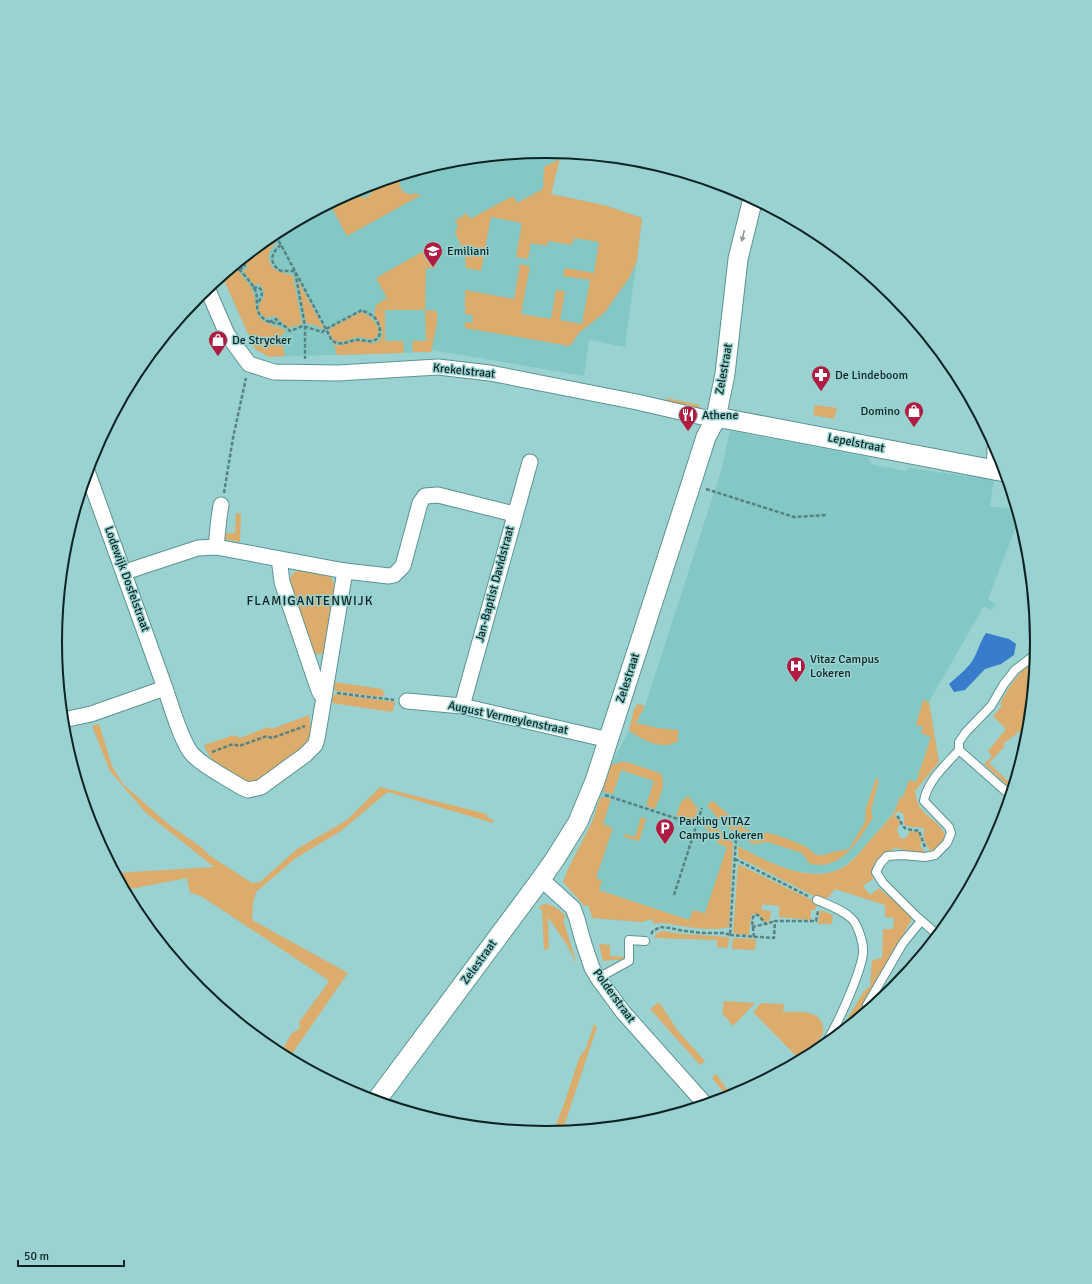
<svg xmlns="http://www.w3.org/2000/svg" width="1092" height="1284" viewBox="0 0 1092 1284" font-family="Signika,sans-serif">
	<rect width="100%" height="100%" fill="#99d2d0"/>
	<g fill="#84c8c6">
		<polygon points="546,151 561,152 551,194 608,206 610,207 642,218 625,347 589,340 584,376 432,350 431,352 269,357 255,349 222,276 273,234 358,188 450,160"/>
		<polygon points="730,431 868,457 871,464 906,471 909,468 994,480 990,506 1013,509 1011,517 1019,519 988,599 995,604 991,610 984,606 929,702 939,762 903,797 900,797 894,812 856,856 843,867 832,872 816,874 794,871 766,861 733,843 729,927 721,929 689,927 666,923 654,924 652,919 642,922 592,918 591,913 588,905 592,822 611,765 629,730 636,723 645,706 721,471"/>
	</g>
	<g fill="#dbac6b">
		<polygon points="560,159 551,194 608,206 610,207 642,218 637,261 629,278 605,312 579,333 570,346 465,328 465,322 473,323 472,315 465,314 465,290 514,299 520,264 530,266 521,314 551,319 556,290 565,291 560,320 582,324 590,280 563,276 565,268 594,273 599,242 574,238 572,245 548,241 547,246 531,243 528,259 516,257 522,223 491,217 481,271 466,268 465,253 455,233 458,226 455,221 467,213 470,219 513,196 517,203 543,189 544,167"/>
		<polygon points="405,174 405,177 402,176 399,186 403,190 403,192 412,195 413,193 421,195 347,236 330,204 356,190 359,196 364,198 371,194 372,190 388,181 389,179"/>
		<path d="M272,234L276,243C274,245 271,248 270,251C266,260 272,270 281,272C285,274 289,273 293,276L302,324L288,328L276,316L265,318L259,311V305L264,296L263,288L258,284L254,285L243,271L248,267L242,259Z"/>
		<path d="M429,248L436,260V268H426L425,310L437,311V323L431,352H413L412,341H426L425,310H385V341H403L404,353L337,355L334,344C344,347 348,342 358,341C364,341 369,344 374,343C389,340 380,322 374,315L376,305L387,298L376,278Z"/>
		<path d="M234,266C240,274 249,282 253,292C257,300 254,312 261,319C268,326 278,325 286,331L281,336L285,356L269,357L255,349L222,276Z"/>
		<polygon points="298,281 323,327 323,329 317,326 306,323"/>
		<path d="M361,312C371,316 385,328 375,339H368L358,337L342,342L333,340L329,331L331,328Z"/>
		<polygon points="667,398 700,405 699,410 666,402"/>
		<polygon points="815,405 837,408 834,419 813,415"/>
		<polygon points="236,513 241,514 240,542 223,539 227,533 235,533"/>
		<path d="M301,568C318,571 333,569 335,589L325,652L320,654H315L312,650L289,583C291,575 294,571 301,568Z"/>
		<path d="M1035,661L1029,727L1026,730L1024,728L1003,744L1005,746L989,763L1013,786L1012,790L984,764L992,756L988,751L1006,729L993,716L1002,706L1000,704C1008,687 1019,671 1035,661Z"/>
		<polygon points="335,682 382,689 385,695 380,697 336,691 334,689"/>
		<polygon points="335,694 395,702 395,704 392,712 332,703 333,696"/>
		<path d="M923,700L929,702L939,762L915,791C916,798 918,806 923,811C931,820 943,825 945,837L938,846L931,852C927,847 922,837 924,831L923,828L906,826L904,823V815L898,811L894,816L901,822L897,830L900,838C905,839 909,837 909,831L918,832L922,842L920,844L921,847L927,854L895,848L878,858L873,866V879L863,886L870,895L879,888L912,916L911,921L853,1022L838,1034L864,991L870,986L872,960L882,958L883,929H893L894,918L885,917V905L835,889L828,898H818L738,857V846C767,862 810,885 842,868C854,861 862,849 871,839C878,831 886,823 893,814C896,809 898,802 900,797H903L909,780L916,782L931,737L921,733L923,727L916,725Z"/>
		<path d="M638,704L645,706L636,723L658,728L678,730V741C674,743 670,745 666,745C654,746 637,737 629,730L634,709Z"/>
		<path d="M309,715L312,736L310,741L266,779L247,783C231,773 210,764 204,745L234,735L240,738L268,727L272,729Z"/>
		<polygon points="99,724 112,766 123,784 167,823 201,847 209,855 252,883 260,882 297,849 347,820 380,787 487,814 487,817 494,820 493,823 388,792 380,798 341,831 296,858 256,892 253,903 252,920 348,973 289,1058 285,1057 286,1055 282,1050 292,1033 300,1028 299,1022 328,983 328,980 201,896 190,893 187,878 125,890 115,873 214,867 146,813 110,771 92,726"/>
		<path d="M621,762H627L660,773C668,783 659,798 655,809L646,806L654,781L621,770L613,794L605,792L603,790L611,765Z"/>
		<path d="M876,778L879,779L871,811L873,817C862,835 847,863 822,865C818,865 814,864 810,864L802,853L768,842L753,844C735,833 719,822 707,805L713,801L745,829L754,832L769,833L782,837L805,846L816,855H824L833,852L849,849L865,822L866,808Z"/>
		<polygon points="688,796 698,809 694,821 676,816 681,802"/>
		<path d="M603,797L611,799L603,824L613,828L596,878L602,880L599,890L689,920L693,910L705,913L727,847L717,843L718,839L700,823L703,815L733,843L729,927C717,930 701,929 688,927C676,926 666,921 654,924L652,919L642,922L592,918L591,913L588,905L583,906L582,903L563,882L567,871L592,822L600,798Z"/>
		<polygon points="641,817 646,819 639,841 624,837 625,834 635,837"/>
		<polygon points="738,864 818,903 815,910 811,910 811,920 779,917 779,906 762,904 762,910 771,911 770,920 765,923 759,914 753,914 751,917 749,935 733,933"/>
		<path d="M546,904C554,905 561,911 566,917L563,919L577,965L567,945L548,917L549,948L544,950L542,909H538L541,905Z"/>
		<polygon points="820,910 833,915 832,924 818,924"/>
		<polygon points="661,931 683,934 729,937 728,948 717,947 717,940 654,938 656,934"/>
		<polygon points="733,938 756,939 755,950 732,949"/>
		<polygon points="599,944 610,945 610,956 626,957 626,959 603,961"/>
		<polygon points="724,1001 755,1003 733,1026 722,1013"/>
		<polygon points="659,1002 678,1031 705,1061 700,1065 650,1009"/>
		<path d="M761,1003L784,1004L783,1012C797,1012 821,1009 823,1027C824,1033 821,1037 818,1042C813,1048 805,1054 799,1059L753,1012Z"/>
		<polygon points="594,1024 597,1027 564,1126 562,1131 553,1132 564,1104 579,1058 586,1048"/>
		<polygon points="716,1074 732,1096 728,1097 712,1078"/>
	</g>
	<path fill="#387dcc" d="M986,633L1009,639L1016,644L1014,655L1001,664L985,669L965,690L954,692L949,684C958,676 970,667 975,656C979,648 981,640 986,633Z"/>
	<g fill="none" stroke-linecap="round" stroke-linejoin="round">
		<defs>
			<g id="service">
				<polyline points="1010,795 959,750 959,742 966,732 991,706 1004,684 1015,670 1036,654"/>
				<path d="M817,900C829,905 843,910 852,919C858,925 864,944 863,953C861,972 835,1033 822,1047"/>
				<path d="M938,935L916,916L883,883L876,872L880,864L887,856L902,855L925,857L935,855L947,843L951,833L949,827L924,801C927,781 946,765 959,750"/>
				<polyline points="598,978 629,961 629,940 645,941"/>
				<polyline points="868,1010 867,1005 903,943 921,921"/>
			</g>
			<g id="minor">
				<polyline points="207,288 227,334 249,364 274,372 338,373 438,367 490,373 637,402 702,417 716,418"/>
				<polyline points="87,471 165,688"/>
				<polyline points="216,547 219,518 221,505"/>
				<polyline points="281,560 280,566 282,582 317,685 320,693 324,697"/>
				<polyline points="125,572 198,548 216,547 345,571 389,576 394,575 403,566 420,503 425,496 438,495 514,514"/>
				<polyline points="407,701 462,706 609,740"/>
				<polyline points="462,706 530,462"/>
				<path d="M63,720L91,714L165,688C171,705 181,741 192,754C203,766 227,778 241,787L248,790L261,787L305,755L315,745L317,739L345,571"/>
				<polyline points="541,879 573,908 577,919 583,941 592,968 598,978 623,1012 705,1104"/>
			</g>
			<g id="tertiary">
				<polyline points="716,418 727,419 1005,472"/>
				<polyline points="996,470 997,449"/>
				<polyline points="376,1101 541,879 555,859 578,822 595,781 691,484 706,437 716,418 725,374 738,259 753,198"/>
			</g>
		</defs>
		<use href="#service" stroke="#5b9392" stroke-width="10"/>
		<use href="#minor" stroke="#5b9392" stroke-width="17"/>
		<use href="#tertiary" stroke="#5b9392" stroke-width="21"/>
		<g stroke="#598382" stroke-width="2.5" stroke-dasharray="4 2" stroke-linecap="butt">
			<path d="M281,245C270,253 269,264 281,271H295L305,326V359"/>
			<path d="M235,265C242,273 252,282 256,292C258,300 255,310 261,316C267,323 272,322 280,324C284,325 287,328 290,331L303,326L322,332L326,329L362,310C365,312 370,314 373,316C379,321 384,336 375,340C369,343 362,339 356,340C344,342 345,346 332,341L326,329L281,245L274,233"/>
			<polyline points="240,270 245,266 241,260"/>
			<path d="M253,288L258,287C265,291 261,298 258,303"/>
			<polyline points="269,322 276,319 281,324"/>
			<polyline points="706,489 794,517 827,515"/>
			<polyline points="224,493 233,438 246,378"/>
			<polyline points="337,693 394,700"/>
			<polyline points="212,752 233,744 239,746 267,736 272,738 305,726"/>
			<polyline points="605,795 696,825"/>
			<path d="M897,816C901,820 901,825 905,828C908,830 915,830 919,831L925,847"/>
			<polyline points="735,859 808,896"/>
			<polyline points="674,895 702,808"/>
			<polyline points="752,927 765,924"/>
			<polyline points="651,934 653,931 660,927 670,928 679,930 702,933 724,933 730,935 736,838"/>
			<polyline points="730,935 774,938 775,921 816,921 818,911"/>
			<polyline points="754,937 752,920 754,915 758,915 766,924 775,921"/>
		</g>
		<use href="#service" stroke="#fff" stroke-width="8"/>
		<use href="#minor" stroke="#fff" stroke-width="15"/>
		<use href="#tertiary" stroke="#fff" stroke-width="19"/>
	</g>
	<defs><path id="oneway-solid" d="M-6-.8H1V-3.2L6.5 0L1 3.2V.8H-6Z"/></defs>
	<use fill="#929c9c" href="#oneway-solid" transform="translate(743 236) rotate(103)"/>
	<defs>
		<symbol id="school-pin" viewBox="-11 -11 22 30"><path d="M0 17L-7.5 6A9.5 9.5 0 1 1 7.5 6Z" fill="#af1b41" stroke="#99d2d0"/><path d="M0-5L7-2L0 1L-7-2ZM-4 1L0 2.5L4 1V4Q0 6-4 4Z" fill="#fff"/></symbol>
		<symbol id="shop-pin" viewBox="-11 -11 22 30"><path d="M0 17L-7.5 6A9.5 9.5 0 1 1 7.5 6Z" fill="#af1b41" stroke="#99d2d0"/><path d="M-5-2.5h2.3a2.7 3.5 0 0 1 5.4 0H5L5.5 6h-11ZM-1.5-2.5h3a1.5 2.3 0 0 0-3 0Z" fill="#fff"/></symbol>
		<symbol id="pharmacy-pin" viewBox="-11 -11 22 30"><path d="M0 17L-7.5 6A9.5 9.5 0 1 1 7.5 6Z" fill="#af1b41" stroke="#99d2d0"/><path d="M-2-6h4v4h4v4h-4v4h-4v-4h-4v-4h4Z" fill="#fff"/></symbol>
		<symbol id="restaurant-pin" viewBox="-11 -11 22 30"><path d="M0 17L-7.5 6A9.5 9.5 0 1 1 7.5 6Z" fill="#af1b41" stroke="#99d2d0"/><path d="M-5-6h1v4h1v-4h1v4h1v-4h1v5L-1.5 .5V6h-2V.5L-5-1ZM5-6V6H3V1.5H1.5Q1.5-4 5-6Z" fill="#fff"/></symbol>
		<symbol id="hospital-pin" viewBox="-11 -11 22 30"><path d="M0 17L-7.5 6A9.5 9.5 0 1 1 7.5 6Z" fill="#af1b41" stroke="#99d2d0"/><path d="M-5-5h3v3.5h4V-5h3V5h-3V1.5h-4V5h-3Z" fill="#fff"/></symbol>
		<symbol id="parking-pin" viewBox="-11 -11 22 30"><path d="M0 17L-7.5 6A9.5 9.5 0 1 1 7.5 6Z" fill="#af1b41" stroke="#99d2d0"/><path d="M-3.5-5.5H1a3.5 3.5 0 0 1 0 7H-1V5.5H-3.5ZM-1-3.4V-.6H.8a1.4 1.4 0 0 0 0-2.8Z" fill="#fff"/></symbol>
	</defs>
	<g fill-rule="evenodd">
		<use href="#school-pin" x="422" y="240" width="22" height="30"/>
		<use href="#shop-pin" x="207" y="329" width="22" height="30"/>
		<use href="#pharmacy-pin" x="810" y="364" width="22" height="30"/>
		<use href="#shop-pin" x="903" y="400" width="22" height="30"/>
		<use href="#restaurant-pin" x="677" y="404" width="22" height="30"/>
		<use href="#hospital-pin" x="785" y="655" width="22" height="30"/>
		<use href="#parking-pin" x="654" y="817" width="22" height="30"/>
	</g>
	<g text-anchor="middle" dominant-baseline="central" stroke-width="3" stroke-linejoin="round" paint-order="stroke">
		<g font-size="12" fill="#0d2424" stroke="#99d2d0" text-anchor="start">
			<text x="447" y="251">Emiliani</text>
			<text x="232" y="340">De Strycker</text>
			<text x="835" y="375">De Lindeboom</text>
			<text x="900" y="411" text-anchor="end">Domino</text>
			<text x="702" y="415">Athene</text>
			<text x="810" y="659">Vitaz Campus<tspan x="810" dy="14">Lokeren</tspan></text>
			<text x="679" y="821">Parking VITAZ<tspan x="679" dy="14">Campus Lokeren</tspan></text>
		</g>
		<g font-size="12" fill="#0d2424" stroke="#99d2d0">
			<text transform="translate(724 369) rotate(-80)">Zelestraat</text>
			<text transform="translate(464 371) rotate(6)">Krekelstraat</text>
			<text transform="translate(856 443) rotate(11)">Lepelstraat</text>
			<text transform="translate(127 579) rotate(70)">Lodewijk Dosfelstraat</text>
			<text transform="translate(495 584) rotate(-75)">Jan-Baptist Davidstraat</text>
			<text transform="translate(628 678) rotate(-72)">Zelestraat</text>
			<text transform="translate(508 718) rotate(12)">August Vermeylenstraat</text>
			<text transform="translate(479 962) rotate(-54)">Zelestraat</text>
			<text transform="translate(614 996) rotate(54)">Polderstraat</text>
		</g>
		<g font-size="13" letter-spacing="1" fill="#0d2424" stroke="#99d2d0">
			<text x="310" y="601">FLAMIGANTENWIJK</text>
		</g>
	</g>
	<path d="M0 0H1092V1284H0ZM62 642a484 484 0 1 1 968 0a484 484 0 1 1-968 0Z" fill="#99d2d0" fill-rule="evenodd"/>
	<path fill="none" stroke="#0d2424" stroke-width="2" d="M62 642a484 484 0 1 1 968 0a484 484 0 1 1-968 0Z"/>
	<path d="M18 1260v6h106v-6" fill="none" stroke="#0d2424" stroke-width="2"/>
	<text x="24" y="1260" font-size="12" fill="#0d2424" stroke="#99d2d0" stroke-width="3" paint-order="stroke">50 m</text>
</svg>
